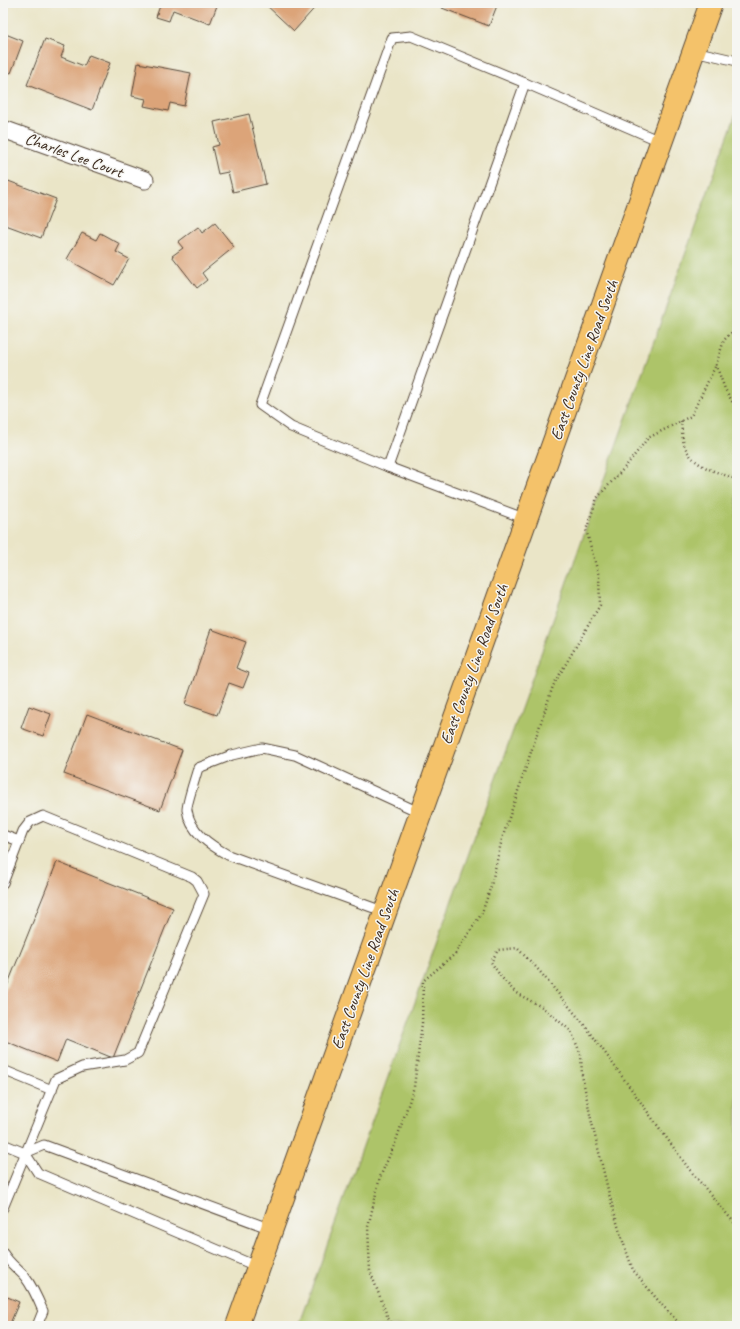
<svg xmlns="http://www.w3.org/2000/svg" width="740" height="1329" viewBox="0 0 740 1329" font-family="Caveat,sans-serif">
	<rect width="100%" height="100%" fill="#f6f6f2"/>
	<filter id="ink" filterUnits="userSpaceOnUse"><feTurbulence type="fractalNoise" baseFrequency=".025" numOctaves="2"/><feDisplacementMap in="SourceGraphic" scale="8" xChannelSelector="R" yChannelSelector="G"/><feConvolveMatrix kernelMatrix="1 2 1 2 8 2 1 2 1" color-interpolation-filters="sRGB"/></filter>
	<filter id="wash" filterUnits="userSpaceOnUse"><feTurbulence type="fractalNoise" baseFrequency=".012" numOctaves="4" result="noise"/><feDisplacementMap in="SourceGraphic" scale="16" xChannelSelector="R" yChannelSelector="G"/><feGaussianBlur stdDeviation="0.9" result="paint"/><feColorMatrix in="noise" values="0 0 0 0 0 0 0 0 0 0 0 0 0 0 0 0 0 1.4 0 .05"/><feComposite in="paint" operator="in"/></filter>
	<g filter="url(#wash)">
		<rect width="100%" height="100%" fill="#eae5c7"/>
		<polygon fill="#adc469" stroke="#747744" points="737,111 737,1326 298,1326"/>
		<g id="blocks">
			<g fill="#dca479">
				<polygon points="161,3 218,3 210,24 173,10 169,21 156,17"/>
				<polygon points="264,3 319,3 294,31"/>
				<polygon points="444,3 498,3 489,26 442,8"/>
				<polygon points="3,33 23,41 11,73 3,70"/>
				<polygon points="45,39 65,46 61,57 84,66 89,55 110,63 92,110 27,85"/>
				<polygon points="138,63 191,73 184,106 170,103 168,111 144,106 146,99 132,96"/>
				<polygon points="249,114 266,184 233,192 228,172 218,174 212,147 219,145 214,122"/>
				<polygon points="3,179 56,199 41,238 3,224"/>
				<polygon points="215,223 234,247 202,273 207,280 197,288 172,256 183,248 178,242 198,227 202,233"/>
				<polygon points="82,233 96,240 100,233 120,244 116,252 129,259 114,285 67,259"/>
				<polygon points="211,629 246,642 236,668 249,673 243,688 229,683 217,715 185,704"/>
				<polygon points="29,706 51,714 43,736 21,728"/>
				<polygon points="87,714 182,750 160,810 64,774"/>
				<polygon points="57,862 173,908 113,1058 66,1039 57,1062 3,1040 3,996"/>
				<polygon points="3,1295 19,1302 9,1326 3,1326"/>
			</g>
		</g>
	</g>
	<g filter="url(#ink)">
		<use href="#blocks" fill-opacity="0" stroke="#554637" stroke-width="1"/>
		<g fill="none" stroke-linecap="round" stroke-linejoin="round">
			<defs>
				<g id="lane">
					<polyline points="694,51 737,61"/>
					<polyline points="388,467 291,427 260,405 392,38 411,36 525,83"/>
					<polyline points="526,519 388,467 525,83 662,142"/>
					<polyline points="3,835 19,841"/>
					<polyline points="3,883 23,831 30,822 43,816 192,877 197,881 204,894 138,1053 125,1060 82,1067 56,1079 3,1208"/>
					<path d="M385,912L228,855C210,845 190,832 187,810C186,805 196,776 198,768L232,755L262,748L295,755L421,813"/>
					<polyline points="3,1070 52,1090"/>
					<polyline points="3,1144 25,1153 38,1173 258,1267"/>
					<polyline points="25,1153 44,1145 271,1229"/>
					<path d="M3,1253C9,1263 18,1269 25,1277C33,1287 38,1299 43,1311L37,1326"/>
				</g>
				<polyline id="street" points="3,129 145,180"/>
				<polyline id="primary" points="237,1326 711,3"/>
			</defs>
			<use href="#lane" stroke="#554637" stroke-width="11"/>
			<use href="#street" stroke="#554637" stroke-width="19"/>
			<use href="#primary" stroke="#554637" stroke-width="24"/>
			<g stroke="#554637" stroke-width="2.5" stroke-dasharray="1 3" stroke-linecap="butt">
				<polyline points="737,327 724,340 716,365 725,389 737,410"/>
				<path d="M681,421C682,429 682,440 685,447C695,469 718,471 737,480"/>
				<polyline points="393,1326 388,1318 370,1271 368,1227 380,1177 396,1141 414,1087 422,1023 423,981 455,954 482,913 491,886 502,839 553,686 600,605 599,576 586,530 597,498 626,466 648,438 691,416 716,365"/>
				<polyline points="682,1326 661,1304 633,1270 620,1233 609,1194 591,1119 582,1075 581,1055 571,1031 542,1007 516,993 501,977 491,962 498,950 517,948 536,967 587,1028 689,1169 737,1226"/>
			</g>
			<use href="#lane" stroke="#fff" stroke-width="9"/>
			<use href="#street" stroke="#fff" stroke-width="17"/>
			<use href="#primary" stroke="#f4c26a" stroke-width="22"/>
		</g>
	</g>
	<g text-anchor="middle" dominant-baseline="central" stroke-width="3" stroke-linejoin="round" paint-order="stroke">
		<g font-size="17" fill="#3b2a1e" stroke="#f6f6f2">
			<text transform="translate(74 155) rotate(20)">Charles Lee Court</text>
			<text transform="translate(584 360) rotate(-70)">East County Line Road South</text>
			<text transform="translate(474 664) rotate(-70)">East County Line Road South</text>
			<text transform="translate(365 969) rotate(-70)">East County Line Road South</text>
		</g>
	</g>
	<rect width="740" height="1329" fill="none" stroke="#f6f6f2" stroke-width="16"/>
</svg>
